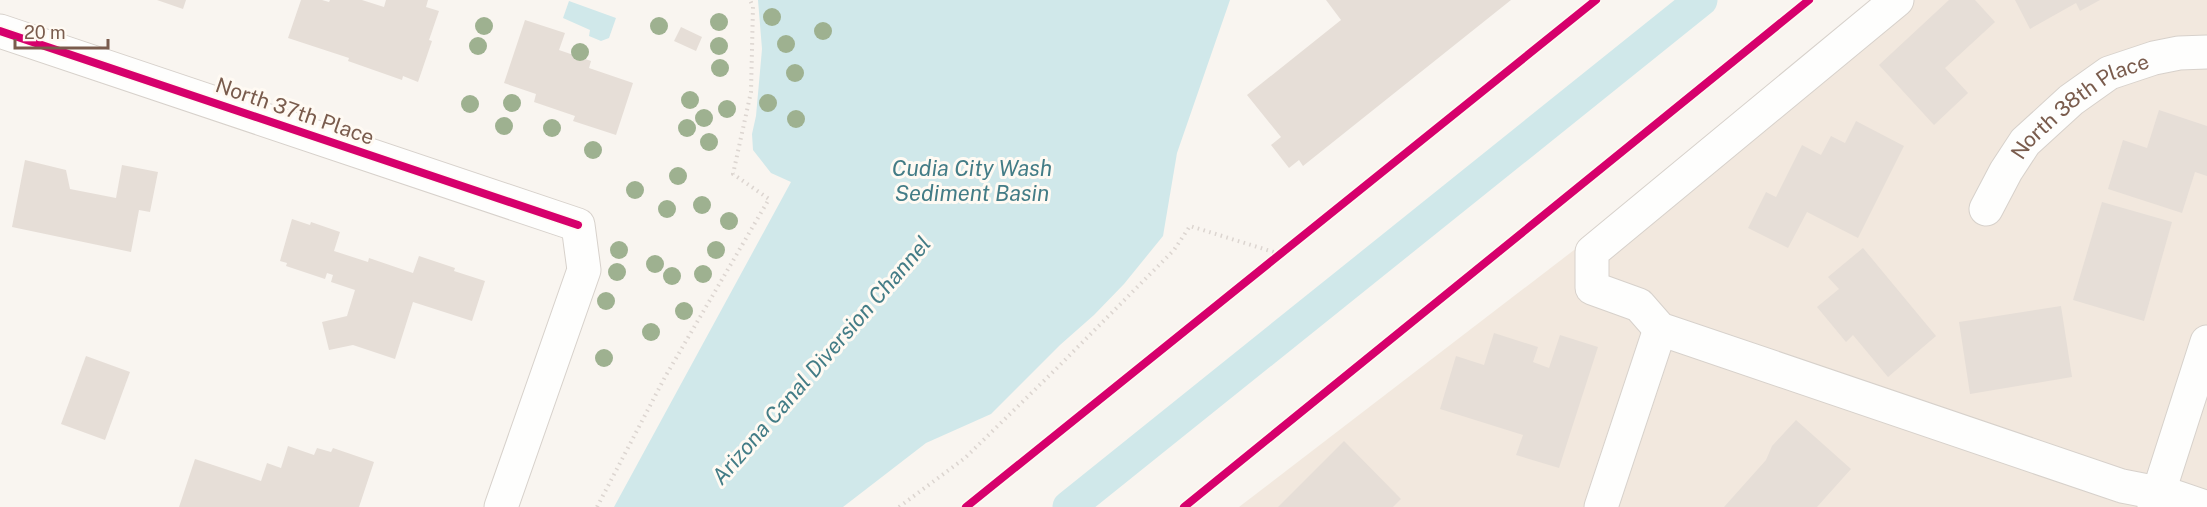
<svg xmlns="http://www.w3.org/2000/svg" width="2207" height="507" viewBox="0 0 2207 507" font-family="'Public Sans',sans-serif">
	<rect width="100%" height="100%" fill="#f9f5f0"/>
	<polygon fill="#f2e8de" points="1900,0 2207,0 2207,507 1239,507"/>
	<g fill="#d0e8ea">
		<polygon points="758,0 1230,0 1177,153 1163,236 1124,284 1094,315 1060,345 991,414 926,443 843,507 614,507 791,182 771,173 753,150 752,134 756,116 762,49"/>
		<polygon points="569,1 616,18 609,38 601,41 589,36 590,30 563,18"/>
	</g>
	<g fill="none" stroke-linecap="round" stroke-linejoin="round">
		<polyline stroke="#d0e8ea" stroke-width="33" points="1069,507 1701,0"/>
	</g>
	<g fill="#e6ded7">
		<polygon points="157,0 186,0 183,9"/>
		<polygon points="301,0 322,0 329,2 330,0 362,0 384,7 386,0 428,0 426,7 439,11 429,40 432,41 418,82 403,76 402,80 348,61 349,58 288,38"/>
		<polygon points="1326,0 1511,0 1303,166 1299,160 1289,168 1271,145 1281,137 1247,95 1341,20"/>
		<polygon points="1949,0 1975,0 1995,22 1945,68 1968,93 1934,125 1879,65"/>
		<polygon points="2015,0 2100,0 2080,11 2076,3 2030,29"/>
		<polygon points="525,20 565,33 559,50 591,61 589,68 633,83 616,135 573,121 575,116 534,102 536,94 504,83"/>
		<polygon points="681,27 702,37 696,51 674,41"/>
		<polygon points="2159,110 2207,126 2207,176 2195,172 2182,213 2108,189 2123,140 2147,148"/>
		<polygon points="1856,121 1904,146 1858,238 1807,212 1788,248 1748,228 1766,192 1776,197 1802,145 1821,155 1831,136 1845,143"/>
		<polygon points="25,160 66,170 70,189 116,198 122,165 158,172 150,212 139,210 131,252 12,227"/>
		<polygon points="2102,202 2172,222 2144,321 2073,300"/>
		<polygon points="292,219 310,225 311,222 340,232 334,251 368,262 369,258 413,273 419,256 455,268 454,271 485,281 472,321 413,302 395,359 353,345 329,350 322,322 347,316 355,290 331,282 333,275 327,273 325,279 286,266 287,263 280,261"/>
		<polygon points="1863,248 1936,336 1888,377 1853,335 1846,342 1817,307 1839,289 1828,277"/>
		<polygon points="2061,306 2072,377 1970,394 1959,322"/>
		<polygon points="1494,333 1538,347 1533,362 1549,368 1560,335 1598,347 1559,468 1516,455 1523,435 1440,409 1456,356 1484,365"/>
		<polygon points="86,356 130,372 105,440 61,424"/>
		<polygon points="1796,420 1851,469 1817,507 1724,507 1766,460 1772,446"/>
		<polygon points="1344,441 1401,499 1393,507 1278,507"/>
		<polygon points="288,446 314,455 317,448 331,452 333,448 374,462 359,507 179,507 195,459 261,481 267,463 281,468"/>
	</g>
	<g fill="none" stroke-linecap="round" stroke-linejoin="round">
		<defs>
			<g id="minor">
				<polyline points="1897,0 1592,252 1592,288 1639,305 1660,329 2122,486 2173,496 2205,507"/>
				<polyline points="0,31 578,225 584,270 501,507"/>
				<path id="s1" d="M1986,209L2006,171L2025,142L2071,100L2109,73L2154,58L2179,53L2207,52"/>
				<polyline points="1601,507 1660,329"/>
				<polyline points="2154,507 2207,342"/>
			</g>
		</defs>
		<use href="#minor" stroke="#d7d1cb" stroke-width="35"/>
		<g stroke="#dcd5d0" stroke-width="4" stroke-dasharray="1.5 4.5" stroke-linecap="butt">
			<polyline points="597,507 665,377 769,199 733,174 751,92 753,7 750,0"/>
			<polyline points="899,507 965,458 1055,370 1174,250 1190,226 1280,254"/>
		</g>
		<use href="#minor" stroke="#fefefd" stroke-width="33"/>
		<defs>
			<g id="cycleway">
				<polyline points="0,31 578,225"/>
				<polyline points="966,507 1596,0"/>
				<polyline points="1184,507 1809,0"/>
			</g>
		</defs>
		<use href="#cycleway" stroke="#fffaf3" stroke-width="11"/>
		<use href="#cycleway" stroke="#d6006c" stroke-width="8"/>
	</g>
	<g fill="#9eb190">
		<circle cx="772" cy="17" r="9"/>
		<circle cx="719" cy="22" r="9"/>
		<circle cx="484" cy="26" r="9"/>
		<circle cx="659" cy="26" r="9"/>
		<circle cx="823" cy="31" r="9"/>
		<circle cx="786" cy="44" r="9"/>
		<circle cx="478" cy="46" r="9"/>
		<circle cx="719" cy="46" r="9"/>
		<circle cx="580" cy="52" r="9"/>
		<circle cx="720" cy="68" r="9"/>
		<circle cx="795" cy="73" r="9"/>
		<circle cx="690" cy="100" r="9"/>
		<circle cx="512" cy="103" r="9"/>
		<circle cx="768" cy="103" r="9"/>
		<circle cx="470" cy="104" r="9"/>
		<circle cx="727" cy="109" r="9"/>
		<circle cx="704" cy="118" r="9"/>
		<circle cx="796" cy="119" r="9"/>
		<circle cx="504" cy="126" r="9"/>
		<circle cx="552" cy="128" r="9"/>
		<circle cx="687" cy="128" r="9"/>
		<circle cx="709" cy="142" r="9"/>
		<circle cx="593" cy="150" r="9"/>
		<circle cx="678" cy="176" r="9"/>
		<circle cx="635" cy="190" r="9"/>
		<circle cx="702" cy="205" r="9"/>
		<circle cx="667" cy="209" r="9"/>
		<circle cx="729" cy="221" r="9"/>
		<circle cx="619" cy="250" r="9"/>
		<circle cx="716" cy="250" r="9"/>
		<circle cx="655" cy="264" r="9"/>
		<circle cx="617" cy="272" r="9"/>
		<circle cx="703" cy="274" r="9"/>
		<circle cx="672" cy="276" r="9"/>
		<circle cx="606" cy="301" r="9"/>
		<circle cx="684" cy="311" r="9"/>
		<circle cx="651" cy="332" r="9"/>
		<circle cx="604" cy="358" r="9"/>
	</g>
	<g text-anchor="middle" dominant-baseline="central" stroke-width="6" stroke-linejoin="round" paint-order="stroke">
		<g font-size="21" fill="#7a5c4d" stroke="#fffaf3">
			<text transform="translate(295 111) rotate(19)">North 37th Place</text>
			<text stroke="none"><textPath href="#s1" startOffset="144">North 38th Place</textPath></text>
		</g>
		<g font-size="22" font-style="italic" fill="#437c86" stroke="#fffaf3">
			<text x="972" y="168">Cudia City Wash<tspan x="972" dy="25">Sediment Basin</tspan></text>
			<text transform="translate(821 360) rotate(-49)">Arizona Canal Diversion Channel</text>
		</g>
	</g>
	<path d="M15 39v9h93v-9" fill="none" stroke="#7a5c4d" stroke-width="3"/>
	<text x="24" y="39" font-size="18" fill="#7a5c4d" stroke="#fffaf3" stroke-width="4.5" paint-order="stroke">20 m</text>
</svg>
